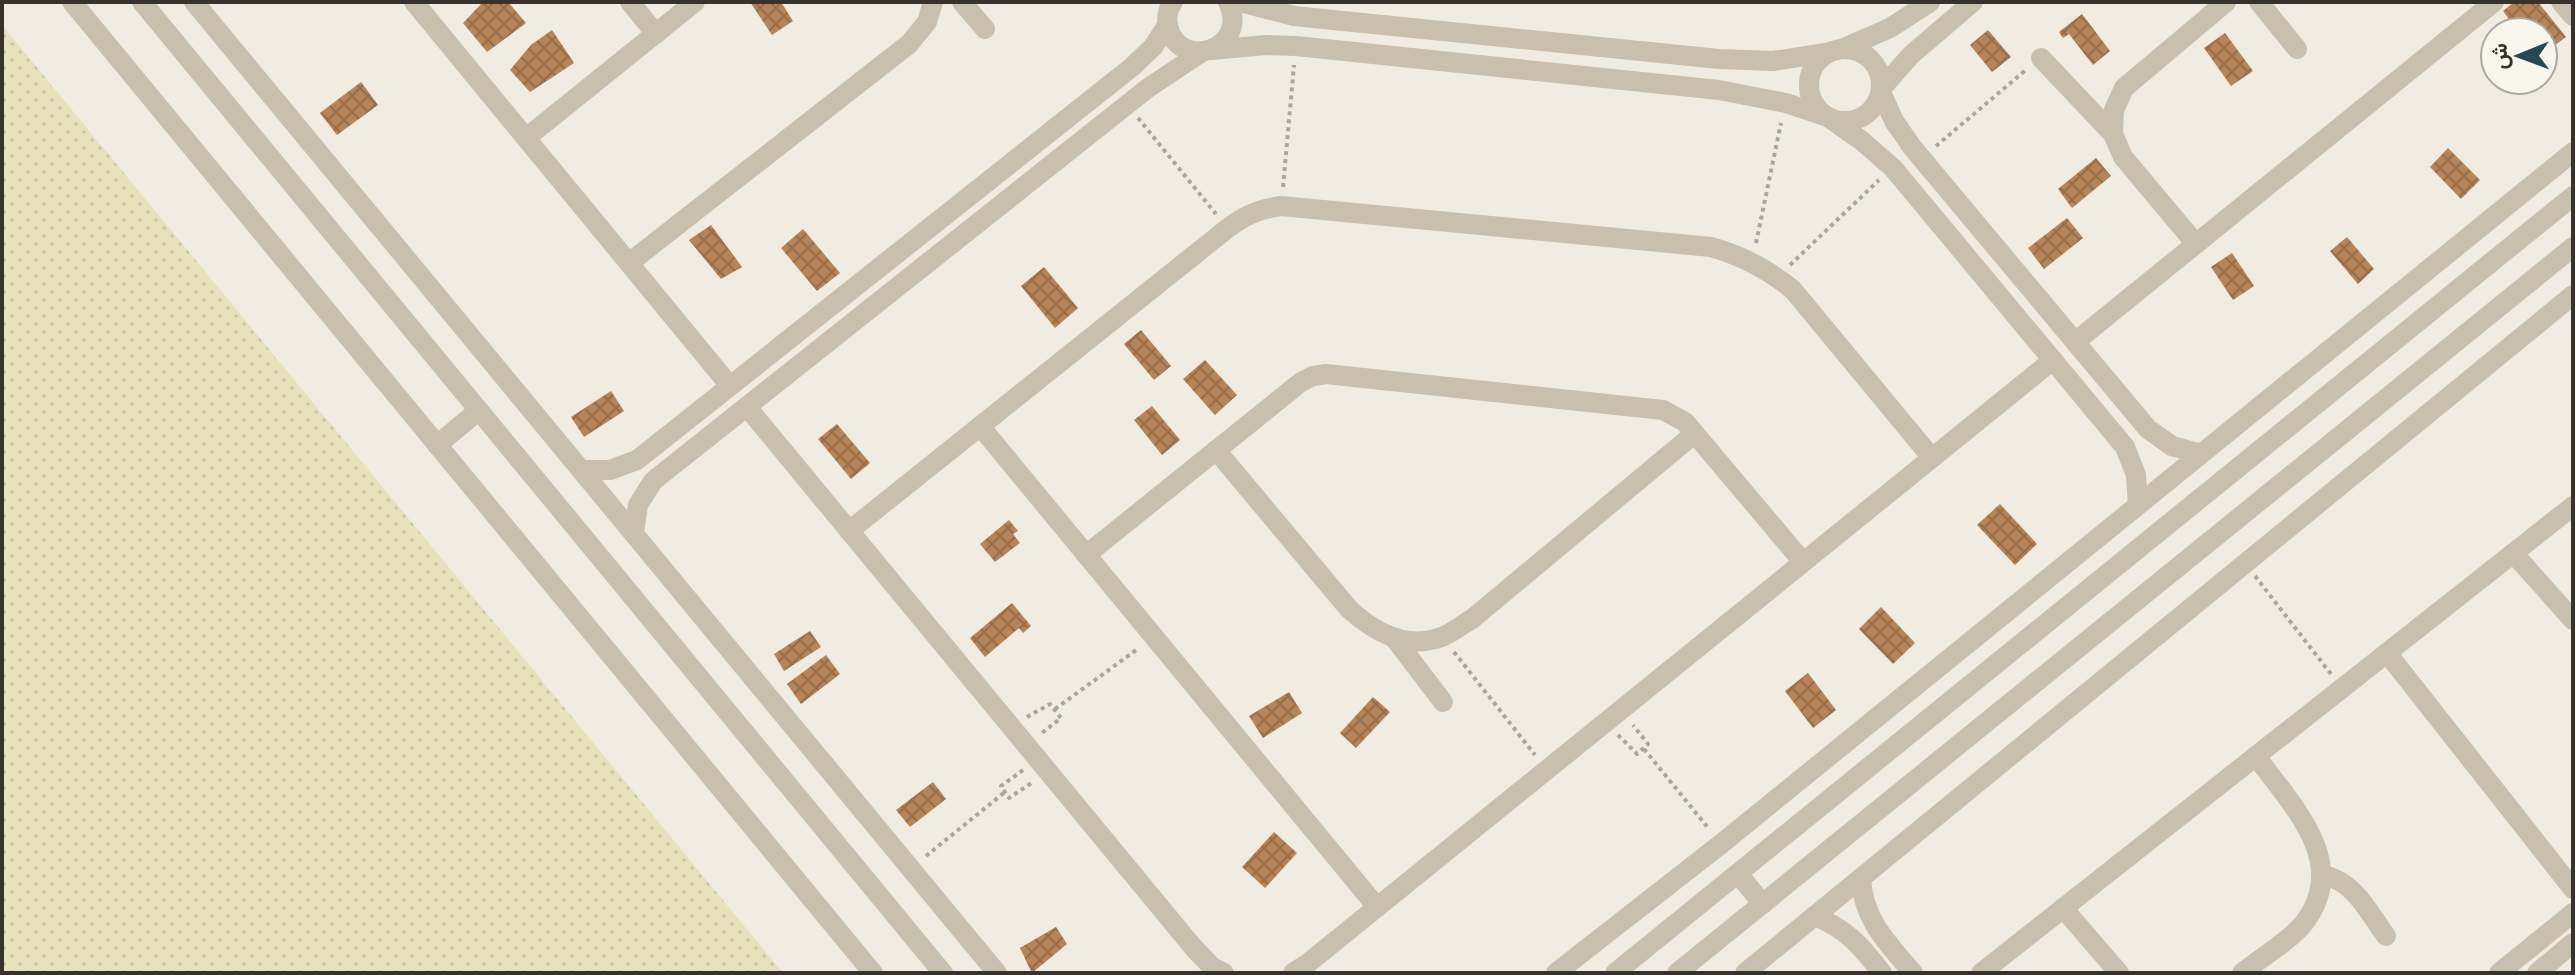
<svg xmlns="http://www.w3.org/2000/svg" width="2575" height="975" viewBox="0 0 2575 975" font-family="'DM Sans',Vazirmatn,sans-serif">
	<defs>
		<pattern id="sand-dots" width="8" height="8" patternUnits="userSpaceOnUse" patternTransform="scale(2)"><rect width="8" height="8" fill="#e7e1bc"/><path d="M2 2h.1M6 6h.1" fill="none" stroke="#c7c2a2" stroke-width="1.8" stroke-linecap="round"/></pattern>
		<pattern id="building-cross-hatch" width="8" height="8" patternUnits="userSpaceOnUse" patternTransform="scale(2)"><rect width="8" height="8" fill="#b78358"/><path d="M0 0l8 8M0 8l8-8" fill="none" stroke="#966c49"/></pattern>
	</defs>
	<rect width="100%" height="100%" fill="#f1ece1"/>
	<polygon fill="url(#sand-dots)" points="2,25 783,973 2,973"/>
	<g fill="url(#building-cross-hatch)">
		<polygon points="483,2 508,2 526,23 487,52 463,23"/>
		<polygon points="750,2 781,2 793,21 772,35"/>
		<polygon points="2514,2 2538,2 2566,37 2543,54 2543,32 2499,32 2511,22 2503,11"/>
		<polygon points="2082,14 2110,51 2093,65 2069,34 2063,38 2059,32"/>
		<polygon points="552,30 574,63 530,92 510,70 531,45"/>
		<polygon points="1988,30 2011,57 1992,72 1970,45"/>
		<polygon points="2225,33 2253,71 2231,86 2204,48"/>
		<polygon points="361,82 378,105 337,135 320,113"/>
		<polygon points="2448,148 2480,180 2461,199 2430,167"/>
		<polygon points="2096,158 2111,176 2072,208 2058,189"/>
		<polygon points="2067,218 2083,238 2044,269 2028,248"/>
		<polygon points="711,225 742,267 721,279 689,240"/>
		<polygon points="803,229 840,273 817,291 781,248"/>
		<polygon points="2347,237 2374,269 2358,284 2330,251"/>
		<polygon points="2232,253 2254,286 2233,300 2211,267"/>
		<polygon points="1044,267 1078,308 1055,328 1021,286"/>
		<polygon points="1141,330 1171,366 1154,380 1124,344"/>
		<polygon points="1205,360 1237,395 1215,415 1183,379"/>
		<polygon points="611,391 624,411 584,437 571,417"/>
		<polygon points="1152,406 1180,440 1162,455 1134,420"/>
		<polygon points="837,424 870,463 851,479 818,439"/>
		<polygon points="2000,504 2037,544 2015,565 1977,525"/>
		<polygon points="1009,520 1018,531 1013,534 1020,543 995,562 980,544"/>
		<polygon points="1012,603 1031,626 1023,633 1019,628 985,657 970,638"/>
		<polygon points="1881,607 1915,643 1893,664 1859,629"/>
		<polygon points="810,631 821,647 784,671 774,654"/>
		<polygon points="826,655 840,674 801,704 787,684"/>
		<polygon points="1808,673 1836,710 1813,728 1785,691"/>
		<polygon points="1289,692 1302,713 1263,738 1249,716"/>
		<polygon points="1373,697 1390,712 1356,748 1340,733"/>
		<polygon points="933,782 946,799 910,827 896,810"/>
		<polygon points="1274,832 1297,853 1265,888 1242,867"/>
		<polygon points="1056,927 1067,944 1032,973 1020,948"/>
	</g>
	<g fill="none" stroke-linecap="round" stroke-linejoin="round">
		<g stroke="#aea594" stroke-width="4" stroke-dasharray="4 4" stroke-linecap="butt">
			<polyline points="1138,118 1216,214"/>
			<polyline points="1936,146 2027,69"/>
			<polyline points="1283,187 1294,65"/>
			<polyline points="1756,243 1781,123"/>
			<polyline points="1790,265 1879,180"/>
			<polyline points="2255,576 2331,674"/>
			<polyline points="1454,652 1535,755"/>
			<polyline points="1055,709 1139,648"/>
			<polyline points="1027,717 1050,704 1061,718 1042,733"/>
			<polyline points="1618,735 1637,754 1648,744 1633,725"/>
			<polyline points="1644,749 1709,829"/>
			<polyline points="1023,770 1001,786 1009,798 1033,782"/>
			<polyline points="926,856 1005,792"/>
		</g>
		<g stroke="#c8bfae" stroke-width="20">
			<polyline points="72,2 873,973"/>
			<polyline points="142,2 943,973"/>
			<polyline points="194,2 997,973"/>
			<polyline points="414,2 730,386"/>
			<polyline points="630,2 656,34"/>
			<polyline points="962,2 985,29"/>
			<path d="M1173,2C1168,9 1166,17 1168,26C1179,73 1251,49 1228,2"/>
			<polyline points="1240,2 1294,16 1719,59 1773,61 1826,53"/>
			<polyline points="2259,2 2297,49"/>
			<polyline points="2561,2 2573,16"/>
			<polyline points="1844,48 1890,28 1930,2"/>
			<circle cx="1845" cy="85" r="36"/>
			<polyline points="1211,50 1266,45 1296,46 1719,90 1786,103 1825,116"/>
			<polyline points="2041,58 2113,134"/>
			<polyline points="1881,89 1911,55 1973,2"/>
			<polyline points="1881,92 1894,121 1912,147 2148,429 2172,446 2201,454"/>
			<polyline points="1828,117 1862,141 1893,168 2125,447 2136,475 2138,505"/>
			<polyline points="526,138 695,2"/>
			<polyline points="2196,244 2123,157 2113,134 2114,110 2124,88 2226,2"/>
			<polyline points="629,263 909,44 927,22 933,2"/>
			<polyline points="2075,342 2494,2"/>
			<polyline points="747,407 1193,947 1212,967 1224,973"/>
			<polyline points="980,426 1377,907"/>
			<polyline points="437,445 478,411"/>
			<path d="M1216,450L1349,609C1374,632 1408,651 1444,636C1453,632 1463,624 1472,619L1694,434"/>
			<polyline points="582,470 610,470 637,460 1132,67 1153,47 1168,24"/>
			<path d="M849,531L1228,228C1245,215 1260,209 1281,206L1711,247C1743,256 1768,269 1793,290L1932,458"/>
			<polyline points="634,533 638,505 653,481 1148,88 1202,52"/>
			<polyline points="2513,553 2573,620"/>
			<polyline points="1086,555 1301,382 1313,376 1326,374 1663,410 1685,422 1803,562"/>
			<polyline points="1395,639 1443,702"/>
			<polyline points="2387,653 2573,889"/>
			<polyline points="1738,874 1763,904"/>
			<path d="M2323,875C2354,881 2368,911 2386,936"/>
			<path d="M1861,878C1863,920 1887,942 1913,973"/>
			<polyline points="2063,908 2119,973"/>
			<path d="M1814,916C1846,928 1862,947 1882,973"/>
			<polyline points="1293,973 1307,964 2053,360"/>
			<polyline points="1556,973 1721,844 2573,152"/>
			<polyline points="1615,973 2573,196"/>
			<polyline points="1677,973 2573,247"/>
			<polyline points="1745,973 2573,295"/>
			<polyline points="1981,973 2573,506"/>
			<path d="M2242,973C2260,958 2290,941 2304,923C2351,862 2291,805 2256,756"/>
			<polyline points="2499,973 2573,913"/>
			<polyline points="2537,973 2573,943"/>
		</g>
	</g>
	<rect width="2575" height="975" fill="none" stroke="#37322c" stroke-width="8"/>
	<g transform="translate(2519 56) rotate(269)"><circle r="38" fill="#f8f6ed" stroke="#aba8a0" stroke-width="2"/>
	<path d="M0-6L14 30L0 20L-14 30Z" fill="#264754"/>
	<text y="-12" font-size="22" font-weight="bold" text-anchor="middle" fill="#37322c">ش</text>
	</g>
</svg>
